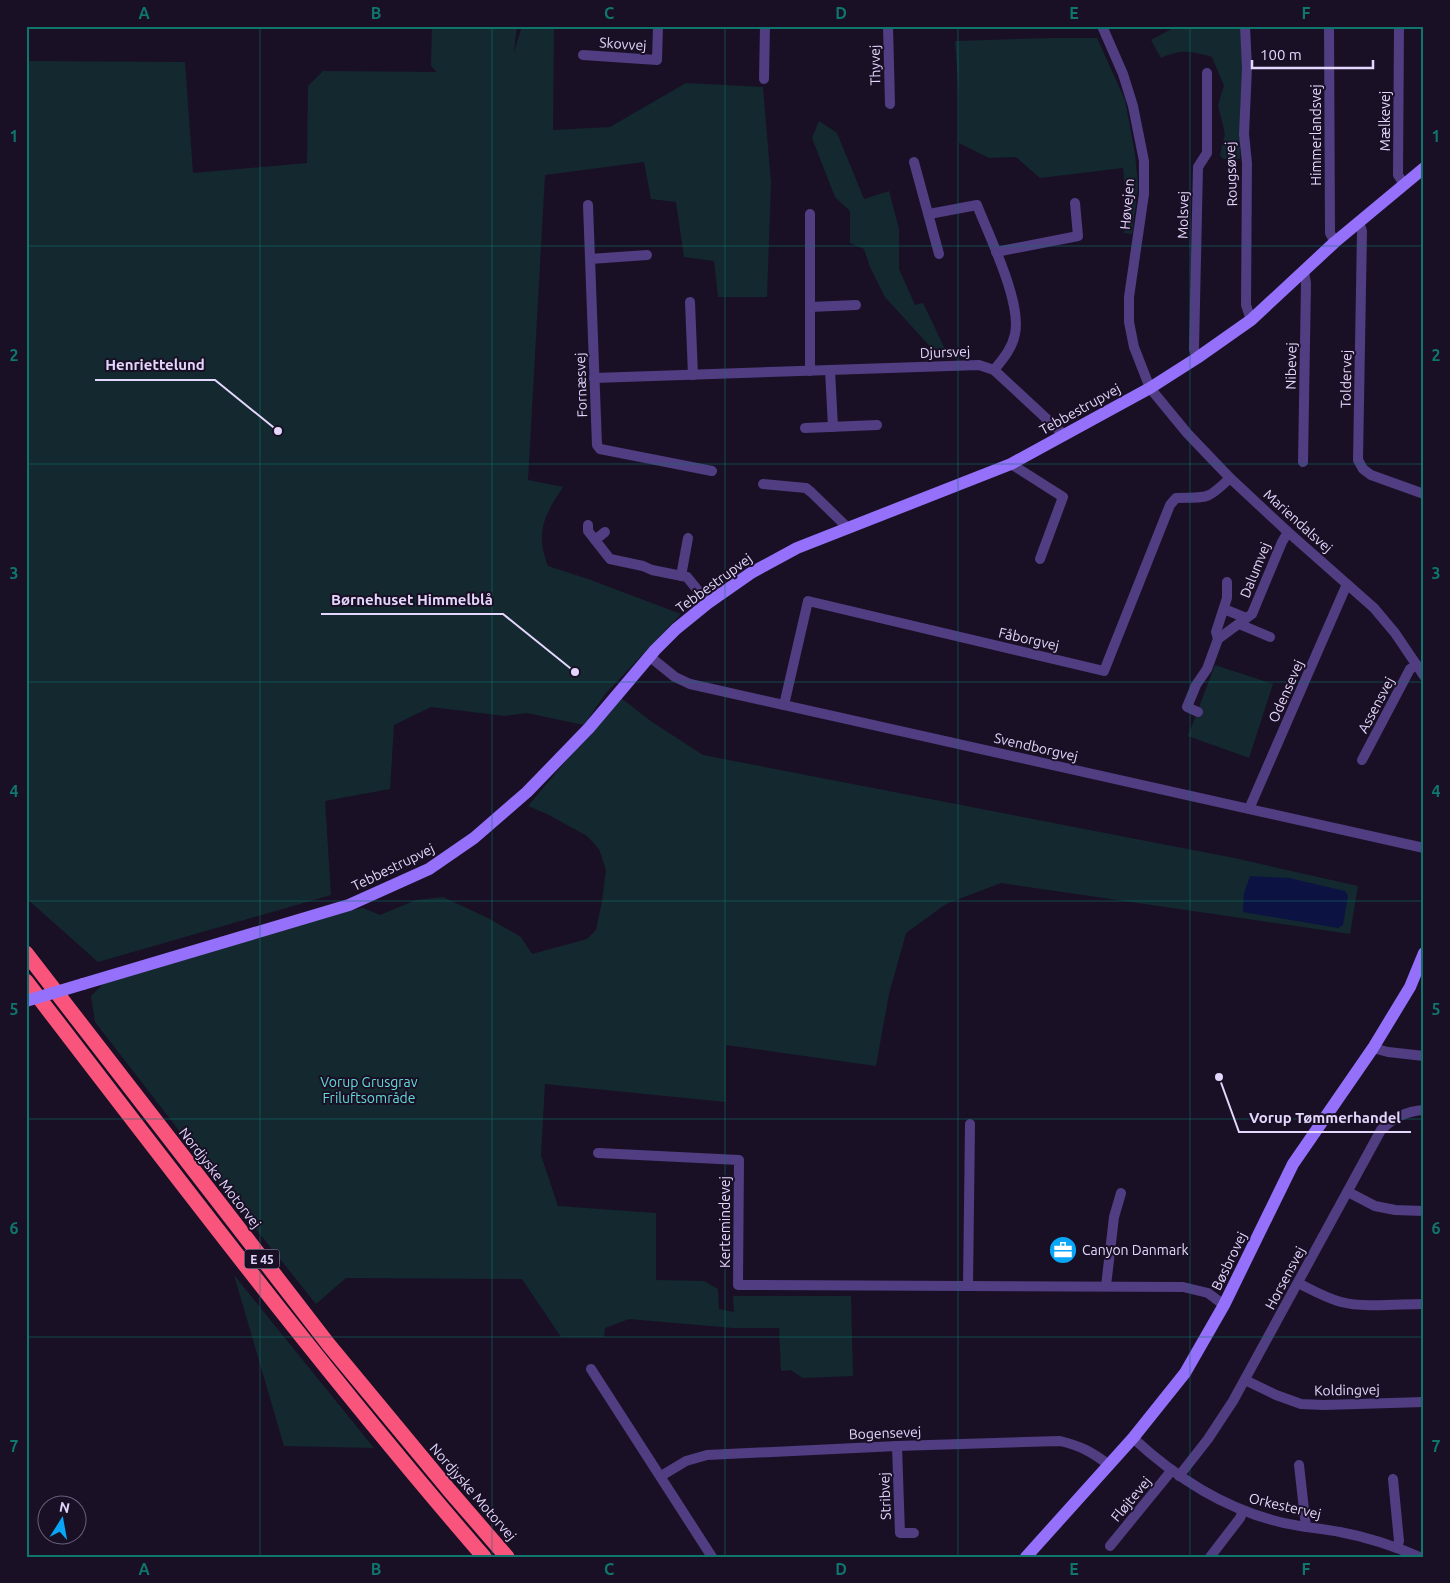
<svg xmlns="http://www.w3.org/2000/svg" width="1450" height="1583" viewBox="0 0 1450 1583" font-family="Ubuntu,sans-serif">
	<rect width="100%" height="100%" fill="#191025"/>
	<g fill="#13292f">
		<path d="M432,26H517L514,52L522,26H554L553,130L610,127L686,83L763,87L771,183L767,297H718L714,261L684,257L676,202L651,199L644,162L545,175L528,480L563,487C544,516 535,532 548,566L588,579L681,614L606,693L584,725L527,713L505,716L431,707L394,725L390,789L325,801L331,895L98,962L26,898V61L185,62L193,173L307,163L308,86L323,71L437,72L431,66Z"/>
		<path d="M1177,26H1241L1243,72L1240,109V159H1223L1220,155L1225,134L1218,105L1224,86L1212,57C1190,51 1182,49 1161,58L1151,40Z"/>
		<polygon points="1052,38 1097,38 1125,100 1135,154 1138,186 1132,234 1124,233 1127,214 1123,168 1040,178 1016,157 989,158 959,143 959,95 955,41"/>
		<polygon points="819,121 837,133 864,199 889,191 899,229 899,269 915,305 923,303 945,349 936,353 885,297 870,267 864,249 850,243 850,211 835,197 812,138"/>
		<polygon points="1215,665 1273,684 1249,758 1188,736"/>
		<polygon points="621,698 652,722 703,755 1234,858 1358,886 1350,934 1001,883 946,904 906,933 889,994 876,1066 726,1045 726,1102 545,1084 541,1155 558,1206 656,1213 656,1280 704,1281 718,1289 719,1309 734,1312 733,1296 851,1296 853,1376 803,1378 791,1370 781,1371 779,1328 733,1328 629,1319 605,1328 604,1337 561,1337 522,1279 346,1278 316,1304 243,1213 95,1022 91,996 103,984 339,912 363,908 380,915 416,900 443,897 488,918 521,937 532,954 587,939 596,930 602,901 606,870 599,849 587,836 549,815 528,806 565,762"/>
		<polygon points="234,1275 374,1448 284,1446"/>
	</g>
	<polygon fill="#0c1342" points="1250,876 1289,878 1345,891 1348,896 1343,925 1338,928 1243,912 1244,893"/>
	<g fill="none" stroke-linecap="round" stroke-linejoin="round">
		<g stroke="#503d82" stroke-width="10">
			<polyline points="888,26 890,104"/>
			<polyline points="1102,26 1123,74 1133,106 1144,161 1144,194 1129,297 1129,322 1134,347 1150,388 1187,433 1230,478 1288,532 1374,608 1395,633 1424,676"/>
			<polyline points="1245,26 1247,68 1244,134 1247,163 1246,305 1251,320"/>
			<polyline points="1329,26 1330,233 1335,242"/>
			<polyline points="1399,26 1398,175 1404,184"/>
			<polyline points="583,55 657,60 658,26"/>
			<polyline points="764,79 765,26"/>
			<polyline points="914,162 939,254"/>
			<polyline points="588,205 597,445 600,449 712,471"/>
			<path d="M929,214L977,205C989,236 1022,302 1015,334C1012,349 1003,359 994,370"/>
			<polyline points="1359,222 1362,231 1358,460 1363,469 1371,475 1424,494"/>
			<polyline points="996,252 1078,236 1075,203"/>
			<polyline points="590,259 647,255"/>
			<polyline points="690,302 693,375"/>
			<polyline points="810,307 856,305"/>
			<polyline points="1197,358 1194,349 1198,167 1207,153 1207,73"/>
			<polyline points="830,370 833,427"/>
			<polyline points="810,371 810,214"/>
			<polyline points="594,378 979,365 994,370 1064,435"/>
			<polyline points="805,428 877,425"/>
			<polyline points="1303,462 1306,283 1304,272"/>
			<polyline points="1011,464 1063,497 1040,559"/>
			<polyline points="763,484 806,488 811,492 847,527"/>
			<polyline points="588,525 588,531 610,559 643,566 652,570 687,577 708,603"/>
			<polyline points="595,540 605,532"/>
			<polyline points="681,576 688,538"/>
			<polyline points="1224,609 1246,618"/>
			<polyline points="1239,624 1270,637"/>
			<polyline points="1218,639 1216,632 1227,598 1227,582"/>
			<polyline points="649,656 675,677 690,684 1424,848"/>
			<path d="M784,705L808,601L1104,671L1170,505L1176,498C1208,497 1206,501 1230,478"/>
			<polyline points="1198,712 1187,707 1196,685 1207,669 1218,639 1252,614 1282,542 1288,532"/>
			<polyline points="1362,760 1410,669 1417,665"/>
			<polyline points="1249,809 1347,584"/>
			<polyline points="1373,1048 1388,1052 1424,1056"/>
			<polyline points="598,1153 739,1160 738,1285 1183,1287 1208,1293 1224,1305"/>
			<polyline points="1348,1192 1375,1206 1395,1210 1424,1211"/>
			<path d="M1298,1283C1312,1290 1326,1298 1341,1302C1364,1308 1399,1304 1424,1304"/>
			<polyline points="968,1286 970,1124"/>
			<polyline points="1106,1286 1114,1217 1121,1193"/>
			<polyline points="591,1369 712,1557"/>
			<polyline points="1245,1380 1276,1395 1301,1404 1324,1405 1424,1402"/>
			<path d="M1133,1438C1174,1476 1221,1507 1276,1521C1297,1527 1319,1528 1340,1532C1367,1537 1394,1546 1420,1557"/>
			<polyline points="897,1446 900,1533 914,1533"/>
			<polyline points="1299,1465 1306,1527"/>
			<path d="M661,1476L686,1461L707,1455L897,1446L1060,1441C1081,1446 1092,1452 1109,1465"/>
			<path d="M1179,1476L1208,1439L1233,1401L1381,1130C1394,1118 1405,1111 1424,1110"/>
			<polyline points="1393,1479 1399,1541 1397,1548"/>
			<polyline points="1110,1546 1172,1470"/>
			<polyline points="1210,1557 1240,1518 1243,1511"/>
		</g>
		<g stroke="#9570fa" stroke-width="12">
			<polyline points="83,984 349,905 429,869 474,838 527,792 589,728 655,650 676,629 708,603 751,573 797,548 1011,464 1150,388 1197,358 1251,320 1335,242 1424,168"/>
			<polyline points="1026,1557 1133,1438 1185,1373 1224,1305 1293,1164 1373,1048 1410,987 1424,953"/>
		</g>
		<g stroke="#f9557c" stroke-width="15">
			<polyline points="26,953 329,1345 449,1490 507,1557"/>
			<path d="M26,981C176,1176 323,1371 484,1557"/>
		</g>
		<polyline stroke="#9570fa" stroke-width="12" points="26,1001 83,984"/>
	</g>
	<path fill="none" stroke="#0f766e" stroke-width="1" stroke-opacity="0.55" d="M260,26V1557M492,26V1557M725,26V1557M958,26V1557M1190,26V1557M26,246H1424M26,464H1424M26,682H1424M26,901H1424M26,1119H1424M26,1337H1424"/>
	<defs>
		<symbol id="office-disc" viewBox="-11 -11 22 22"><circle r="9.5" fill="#09a5f6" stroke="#191025"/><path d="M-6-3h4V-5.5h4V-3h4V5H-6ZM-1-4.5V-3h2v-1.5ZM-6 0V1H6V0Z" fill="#fff"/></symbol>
	</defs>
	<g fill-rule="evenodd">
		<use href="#office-disc" x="1047" y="1234" width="32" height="32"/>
	</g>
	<g text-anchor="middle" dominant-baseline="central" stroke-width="4" stroke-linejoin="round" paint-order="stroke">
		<rect fill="#191025" stroke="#a79bbc" stroke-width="1" x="244.5" y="1249.5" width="35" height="19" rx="4"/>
		<g font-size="12" font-weight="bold" fill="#e4d6fd">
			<text x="262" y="1259">E 45</text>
		</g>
		<g font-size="14" fill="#e4d6fd" stroke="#191025">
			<text transform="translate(623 44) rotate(4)">Skovvej</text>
			<text transform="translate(875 65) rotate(-91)">Thyvej</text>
			<text transform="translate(1385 121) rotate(-90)">Mælkevej</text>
			<text transform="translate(1316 135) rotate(-90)">Himmerlandsvej</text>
			<text transform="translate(1231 174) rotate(-92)">Rougsøvej</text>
			<text transform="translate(1127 204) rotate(-85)">Høvejen</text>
			<text transform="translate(1183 215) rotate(-89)">Molsvej</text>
			<text transform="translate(945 352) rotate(-2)">Djursvej</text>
			<text transform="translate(1291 366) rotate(-89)">Nibevej</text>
			<text transform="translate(1346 379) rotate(-89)">Toldervej</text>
			<text transform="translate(581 385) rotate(-92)">Fornæsvej</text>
			<text transform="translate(1080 409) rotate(-29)">Tebbestrupvej</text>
			<text transform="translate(1298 521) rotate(42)">Mariendalsvej</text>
			<text transform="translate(1255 570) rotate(-68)">Dalumvej</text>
			<text transform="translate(714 583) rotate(-36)">Tebbestrupvej</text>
			<text transform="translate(1029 639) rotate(13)">Fåborgvej</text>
			<text transform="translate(1286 691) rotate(-66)">Odensevej</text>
			<text transform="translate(1376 705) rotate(-62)">Assensvej</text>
			<text transform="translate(1036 747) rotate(13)">Svendborgvej</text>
			<text transform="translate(393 867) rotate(-26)">Tebbestrupvej</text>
			<text transform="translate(220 1178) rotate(52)">Nordjyske Motorvej</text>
			<text transform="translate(725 1222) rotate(-90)">Kertemindevej</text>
			<text transform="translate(1229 1261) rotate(-64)">Bøsbrovej</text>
			<text transform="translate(1285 1278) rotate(-62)">Horsensvej</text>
			<text transform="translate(1347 1390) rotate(-1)">Koldingvej</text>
			<text transform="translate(885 1433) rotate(-2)">Bogensevej</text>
			<text transform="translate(473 1492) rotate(49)">Nordjyske Motorvej</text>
			<text transform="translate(885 1496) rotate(-92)">Stribvej</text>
			<text transform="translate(1131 1499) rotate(-50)">Fløjtevej</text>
			<text transform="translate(1285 1506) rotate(13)">Orkestervej</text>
		</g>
		<g font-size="14" fill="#64dbda" stroke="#191025">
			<text x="369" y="1082">Vorup Grusgrav<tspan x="369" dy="16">Friluftsområde</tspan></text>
		</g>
		<g font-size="14" fill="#e4d6fd" stroke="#191025" text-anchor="start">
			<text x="1082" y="1250">Canyon Danmark</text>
		</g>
	</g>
	<path fill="none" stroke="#e4d6fd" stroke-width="2" d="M278 431L215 380H95M575 672L503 614H321M1219 1077L1239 1132H1411"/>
	<g fill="#e4d6fd" stroke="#191025" stroke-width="2">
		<circle cx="278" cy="431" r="5"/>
		<circle cx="575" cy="672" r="5"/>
		<circle cx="1219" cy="1077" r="5"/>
	</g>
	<g font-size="15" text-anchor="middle" font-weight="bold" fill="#e4d6fd" stroke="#191025" stroke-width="4" stroke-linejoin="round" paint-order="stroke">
		<text x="155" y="370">Henriettelund</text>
		<text x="412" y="605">Børnehuset Himmelblå</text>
		<text x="1325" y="1123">Vorup Tømmerhandel</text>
	</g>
	<rect width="1450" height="1583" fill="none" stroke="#191025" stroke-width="55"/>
	<g transform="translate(62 1520) rotate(11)"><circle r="24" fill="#191025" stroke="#6a5f7b"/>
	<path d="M0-4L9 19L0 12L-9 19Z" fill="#09a5f6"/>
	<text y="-8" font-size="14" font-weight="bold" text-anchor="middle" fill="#e4d6fd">N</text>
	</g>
	<path d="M1252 60v8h121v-8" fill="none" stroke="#e4d6fd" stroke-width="2.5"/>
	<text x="1260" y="60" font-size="15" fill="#e4d6fd" stroke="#191025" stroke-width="4" paint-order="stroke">100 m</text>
	<rect x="28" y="28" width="1394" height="1528" fill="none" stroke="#0f766e" stroke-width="2"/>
	<g font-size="16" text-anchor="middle" font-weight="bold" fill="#0f766e">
		<text x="144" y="19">A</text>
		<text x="376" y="19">B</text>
		<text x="609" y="19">C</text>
		<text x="841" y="19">D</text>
		<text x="1074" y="19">E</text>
		<text x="1306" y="19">F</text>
		<text x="14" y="142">1</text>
		<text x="1436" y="142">1</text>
		<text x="14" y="361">2</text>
		<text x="1436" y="361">2</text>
		<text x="14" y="579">3</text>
		<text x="1436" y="579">3</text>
		<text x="14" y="797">4</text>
		<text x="1436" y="797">4</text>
		<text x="14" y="1015">5</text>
		<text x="1436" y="1015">5</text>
		<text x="14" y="1234">6</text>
		<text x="1436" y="1234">6</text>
		<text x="14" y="1452">7</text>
		<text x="1436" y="1452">7</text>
		<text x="144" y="1575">A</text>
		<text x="376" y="1575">B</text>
		<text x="609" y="1575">C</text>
		<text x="841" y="1575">D</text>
		<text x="1074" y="1575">E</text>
		<text x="1306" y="1575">F</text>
	</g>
</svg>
